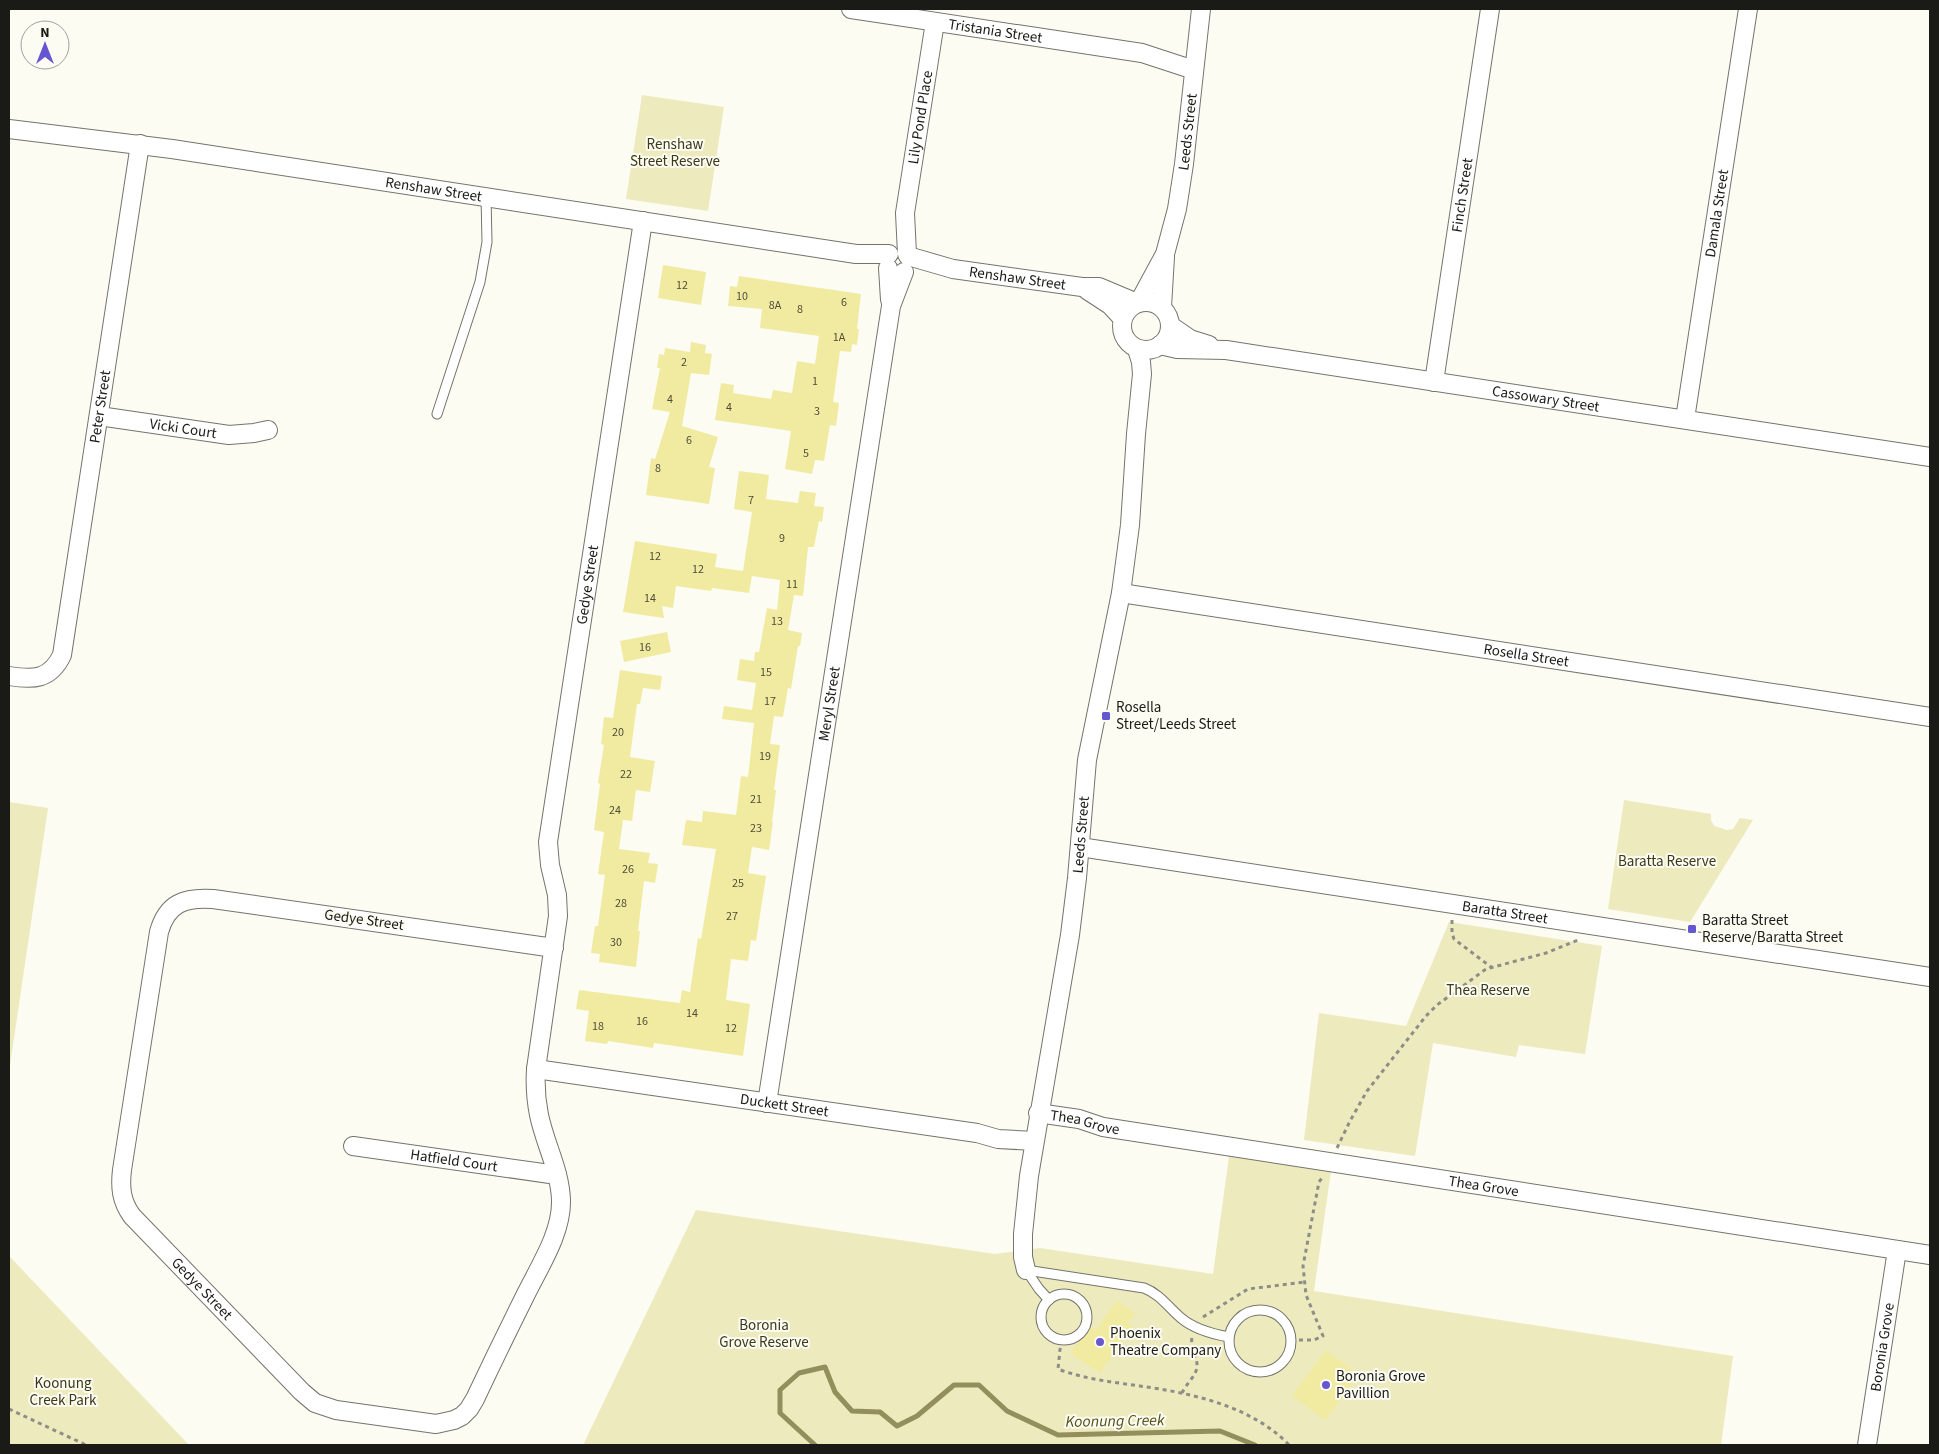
<svg xmlns="http://www.w3.org/2000/svg" width="1939" height="1454" viewBox="0 0 1939 1454" font-family="'Source Sans 3',sans-serif">
	<rect width="100%" height="100%" fill="#fcfcf3"/>
	<g fill="#edeabe">
		<polygon points="642,95 724,107 708,211 626,199"/>
		<polygon points="1624,800 1711,814 1711,820 1714,826 1727,830 1733,829 1740,818 1753,820 1690,922 1608,909"/>
		<polygon points="9,802 48,808 9,1072"/>
		<polygon points="1449,922 1602,946 1585,1054 1519,1045 1516,1057 1433,1043 1415,1156 1304,1140 1319,1013 1406,1026"/>
		<polygon points="1229,1156 1331,1171 1314,1291 1733,1356 1721,1445 583,1445 696,1210 995,1254 1040,1248 1213,1274"/>
		<polygon points="9,1256 189,1445 9,1445"/>
	</g>
	<g fill="none" stroke-linecap="round" stroke-linejoin="round">
		<polyline stroke="#938f5c" stroke-width="5" points="815,1445 780,1413 780,1390 799,1373 825,1367 835,1392 852,1411 880,1412 897,1426 917,1416 954,1385 979,1385 1007,1411 1058,1435 1220,1431 1255,1445"/>
	</g>
	<g fill="#f1eba1">
		<polygon points="663,265 706,272 701,305 658,298"/>
		<polygon points="739,276 861,294 857,329 859,329 857,345 852,344 851,352 840,351 833,402 839,403 836,426 830,425 824,461 815,460 812,474 785,469 791,431 715,420 721,383 734,385 733,393 771,399 773,390 792,393 797,361 815,364 819,336 760,328 762,309 728,306 730,286 737,287"/>
		<polygon points="691,342 706,345 705,353 712,354 709,375 691,373 682,426 718,437 709,467 715,468 709,504 646,495 651,458 655,459 670,412 652,409 660,368 657,368 659,354 664,355 665,348 690,352"/>
		<polygon points="739,471 769,475 766,499 798,503 800,491 816,493 814,506 824,507 822,522 819,521 814,547 808,547 803,596 794,595 788,630 802,633 800,646 798,646 791,689 788,688 783,717 774,716 770,744 780,745 774,790 776,790 772,822 773,822 769,850 752,847 748,873 766,876 756,941 751,940 748,961 731,959 726,1000 750,1004 743,1056 654,1043 653,1048 608,1041 607,1044 585,1041 589,1011 576,1009 579,990 680,1003 682,990 690,992 698,938 701,939 716,849 682,845 686,820 702,822 703,811 736,815 741,776 748,777 754,723 722,719 724,706 752,710 756,683 737,680 740,659 754,661 755,652 759,652 767,608 777,610 780,580 752,576 749,593 712,588 711,591 676,586 673,608 662,606 664,618 623,612 635,541 717,554 715,567 743,571 752,512 734,509"/>
		<polygon points="667,632 671,652 624,662 620,641"/>
		<polygon points="620,670 662,676 660,690 643,688 640,704 637,704 630,757 655,761 650,792 636,790 632,821 623,820 619,849 650,853 648,863 658,864 655,883 644,881 638,931 640,931 636,967 599,962 600,954 591,953 595,926 598,926 605,875 598,874 604,832 594,830 600,784 598,783 604,745 601,744 604,717 613,718"/>
		<polygon points="1117,1301 1135,1313 1128,1323 1133,1327 1100,1373 1070,1353 1089,1325 1096,1330"/>
		<polygon points="1326,1350 1359,1375 1325,1420 1292,1396"/>
	</g>
	<g fill="none" stroke-linecap="round" stroke-linejoin="round">
		<defs>
			<g id="service">
				<polyline points="437,414 480,282 487,242 486,196"/>
				<path d="M1026,1270L1144,1288C1160,1294 1168,1307 1181,1318C1194,1329 1212,1334 1229,1337"/>
				<polyline points="1026,1270 1039,1289 1049,1300"/>
				<circle cx="1064" cy="1317" r="23"/>
				<circle cx="1260" cy="1341" r="31"/>
			</g>
			<g id="minor">
				<path id="s1" d="M851,9L1142,53L1194,70"/>
				<path id="s2" d="M9,129L172,149L856,254H889"/>
				<path id="s3" d="M907,254L905,213L935,22"/>
				<path id="s4" d="M908,256L953,269L1082,287H1099L1137,303"/>
				<polyline points="888,268 890,300"/>
				<polyline points="1087,290 1110,305 1122,318"/>
				<circle cx="1146" cy="326" r="24"/>
				<path id="s5" d="M1139,302L1165,254L1177,209L1184,164L1201,9"/>
				<polyline points="1162,307 1165,257"/>
				<polyline points="1171,326 1190,339 1209,345"/>
				<path id="s6" d="M1160,345L1177,349L1226,350L1930,457"/>
				<path id="s7" d="M1434,382L1490,9"/>
				<path id="s8" d="M99,416L229,435L254,433L268,430"/>
				<path id="s9" d="M1685,419L1748,9"/>
				<path id="s10" d="M1121,593L1930,717"/>
				<path id="s11" d="M9,676C33,680 50,680 62,655L140,144"/>
				<path id="s12" d="M1080,847L1930,977"/>
				<path id="s13" d="M554,948L213,899C185,897 167,903 159,932L122,1170C120,1187 121,1201 132,1216L302,1392L315,1403L336,1410L436,1424L454,1420L462,1416L469,1409L475,1399C491,1365 508,1330 525,1296C539,1267 562,1233 561,1200C560,1170 545,1144 539,1115C536,1100 535,1085 536,1069L558,916L557,895L550,865L548,842L643,221"/>
				<path id="s14" d="M536,1069L977,1133L998,1139L1034,1141"/>
				<path id="s15" d="M767,1103L891,306L904,272"/>
				<path id="s16" d="M1038,1113L1079,1119L1103,1127L1930,1255"/>
				<path id="s17" d="M353,1146L557,1175"/>
				<path id="s18" d="M1026,1270L1023,1257V1234L1029,1176L1070,935L1077,878L1087,760L1121,593L1130,525L1136,434L1142,374L1141,362L1137,349"/>
				<path id="s19" d="M1867,1445L1897,1250"/>
			</g>
		</defs>
		<use href="#service" stroke="#74746c" stroke-width="11"/>
		<use href="#minor" stroke="#74746c" stroke-width="20"/>
		<g stroke="#8e8e88" stroke-width="3" stroke-dasharray="4 4" stroke-linecap="butt">
			<polyline points="1452,920 1452,933 1454,939 1491,967"/>
			<polyline points="1337,1148 1350,1121 1367,1091 1426,1016 1437,1005 1486,969 1546,953 1578,940"/>
			<polyline points="1203,1317 1248,1289 1304,1282"/>
			<path d="M1061,1340L1058,1369C1084,1379 1112,1382 1140,1386C1191,1393 1252,1406 1289,1445"/>
			<polyline points="1291,1340 1314,1340 1323,1336 1306,1295 1303,1266 1319,1182 1322,1178"/>
			<path d="M1182,1393C1186,1384 1198,1374 1197,1365C1197,1354 1190,1348 1192,1337"/>
			<polyline points="9,1409 86,1445"/>
		</g>
		<use href="#service" stroke="#fff" stroke-width="9"/>
		<use href="#minor" stroke="#fff" stroke-width="18"/>
	</g>
	<g fill="#6557d0" stroke="#fcfcf3" stroke-width="2">
		<rect x="1101" y="711" width="10" height="10" rx="2.5"/>
		<rect x="1687" y="924" width="10" height="10" rx="2.5"/>
		<circle cx="1100" cy="1342" r="5"/>
		<circle cx="1326" cy="1385" r="5"/>
	</g>
	<g text-anchor="middle" dominant-baseline="central" stroke-width="4" stroke-linejoin="round" paint-order="stroke">
		<g font-size="12" fill="#504e3a">
			<text x="682" y="285">12</text>
			<text x="742" y="296">10</text>
			<text x="844" y="302">6</text>
			<text x="775" y="305">8A</text>
			<text x="800" y="309">8</text>
			<text x="839" y="337">1A</text>
			<text x="684" y="362">2</text>
			<text x="815" y="381">1</text>
			<text x="670" y="399">4</text>
			<text x="729" y="407">4</text>
			<text x="817" y="411">3</text>
			<text x="689" y="440">6</text>
			<text x="806" y="453">5</text>
			<text x="658" y="468">8</text>
			<text x="751" y="500">7</text>
			<text x="782" y="538">9</text>
			<text x="655" y="556">12</text>
			<text x="698" y="569">12</text>
			<text x="792" y="584">11</text>
			<text x="650" y="598">14</text>
			<text x="777" y="621">13</text>
			<text x="645" y="647">16</text>
			<text x="766" y="672">15</text>
			<text x="770" y="701">17</text>
			<text x="618" y="732">20</text>
			<text x="765" y="756">19</text>
			<text x="626" y="774">22</text>
			<text x="756" y="799">21</text>
			<text x="615" y="810">24</text>
			<text x="756" y="828">23</text>
			<text x="628" y="869">26</text>
			<text x="738" y="883">25</text>
			<text x="621" y="903">28</text>
			<text x="732" y="916">27</text>
			<text x="616" y="942">30</text>
			<text x="692" y="1013">14</text>
			<text x="642" y="1021">16</text>
			<text x="598" y="1026">18</text>
			<text x="731" y="1028">12</text>
		</g>
		<g font-size="15" fill="#1a1a17" stroke="#fcfcf3">
			<text stroke="none"><textPath href="#s1" startOffset="146">Tristania Street</textPath></text>
			<text stroke="none"><textPath href="#s3" startOffset="138">Lily Pond Place</textPath></text>
			<text stroke="none"><textPath href="#s5" startOffset="179">Leeds Street</textPath></text>
			<text stroke="none"><textPath href="#s2" startOffset="429">Renshaw Street</textPath></text>
			<text stroke="none"><textPath href="#s7" startOffset="189">Finch Street</textPath></text>
			<text stroke="none"><textPath href="#s9" startOffset="208">Damala Street</textPath></text>
			<text stroke="none"><textPath href="#s4" startOffset="112">Renshaw Street</textPath></text>
			<text stroke="none"><textPath href="#s6" startOffset="390">Cassowary Street</textPath></text>
			<text stroke="none"><textPath href="#s11" startOffset="314">Peter Street</textPath></text>
			<text stroke="none"><textPath href="#s8" startOffset="85">Vicki Court</textPath></text>
			<text stroke="none"><textPath href="#s13" startOffset="1980">Gedye Street</textPath></text>
			<text stroke="none"><textPath href="#s10" startOffset="410">Rosella Street</textPath></text>
			<text stroke="none"><textPath href="#s15" startOffset="404">Meryl Street</textPath></text>
			<text stroke="none"><textPath href="#s18" startOffset="440">Leeds Street</textPath></text>
			<text stroke="none"><textPath href="#s12" startOffset="430">Baratta Street</textPath></text>
			<text transform="translate(364 920) rotate(8)">Gedye Street</text>
			<text stroke="none"><textPath href="#s14" startOffset="251">Duckett Street</textPath></text>
			<text stroke="none"><textPath href="#s16" startOffset="48">Thea Grove</textPath></text>
			<text stroke="none"><textPath href="#s17" startOffset="102">Hatfield Court</textPath></text>
			<text stroke="none"><textPath href="#s16" startOffset="452">Thea Grove</textPath></text>
			<text stroke="none"><textPath href="#s13" startOffset="805">Gedye Street</textPath></text>
			<text stroke="none"><textPath href="#s19" startOffset="99">Boronia Grove</textPath></text>
		</g>
		<g font-size="15" fill="#3c3919" stroke="#fcfcf3">
			<text x="675" y="144">Renshaw<tspan x="675" dy="17">Street Reserve</tspan></text>
			<text x="1667" y="861">Baratta Reserve</text>
			<text x="1488" y="990">Thea Reserve</text>
			<text x="764" y="1325">Boronia<tspan x="764" dy="17">Grove Reserve</tspan></text>
			<text x="63" y="1383">Koonung<tspan x="63" dy="17">Creek Park</tspan></text>
		</g>
		<g font-size="15" fill="#1a1a17" stroke="#fcfcf3" text-anchor="start">
			<text x="1116" y="707">Rosella<tspan x="1116" dy="17">Street/Leeds Street</tspan></text>
			<text x="1702" y="920">Baratta Street<tspan x="1702" dy="17">Reserve/Baratta Street</tspan></text>
			<text x="1110" y="1333">Phoenix<tspan x="1110" dy="17">Theatre Company</tspan></text>
			<text x="1336" y="1376">Boronia Grove<tspan x="1336" dy="17">Pavillion</tspan></text>
		</g>
		<g font-size="16" font-style="italic" fill="#55501a" stroke="#fcfcf3">
			<text transform="translate(1115 1421) rotate(-1)">Koonung Creek</text>
		</g>
	</g>
	<rect width="1939" height="1454" fill="none" stroke="#1a1a17" stroke-width="20"/>
	<g transform="translate(45 45)"><circle r="24" fill="#fcfcf3" stroke="#a2a29b"/>
	<path d="M0-4L9 19L0 12L-9 19Z" fill="#6557d0"/>
	<text y="-8" font-size="14" font-weight="bold" text-anchor="middle" fill="#1a1a17">N</text>
	</g>
</svg>
